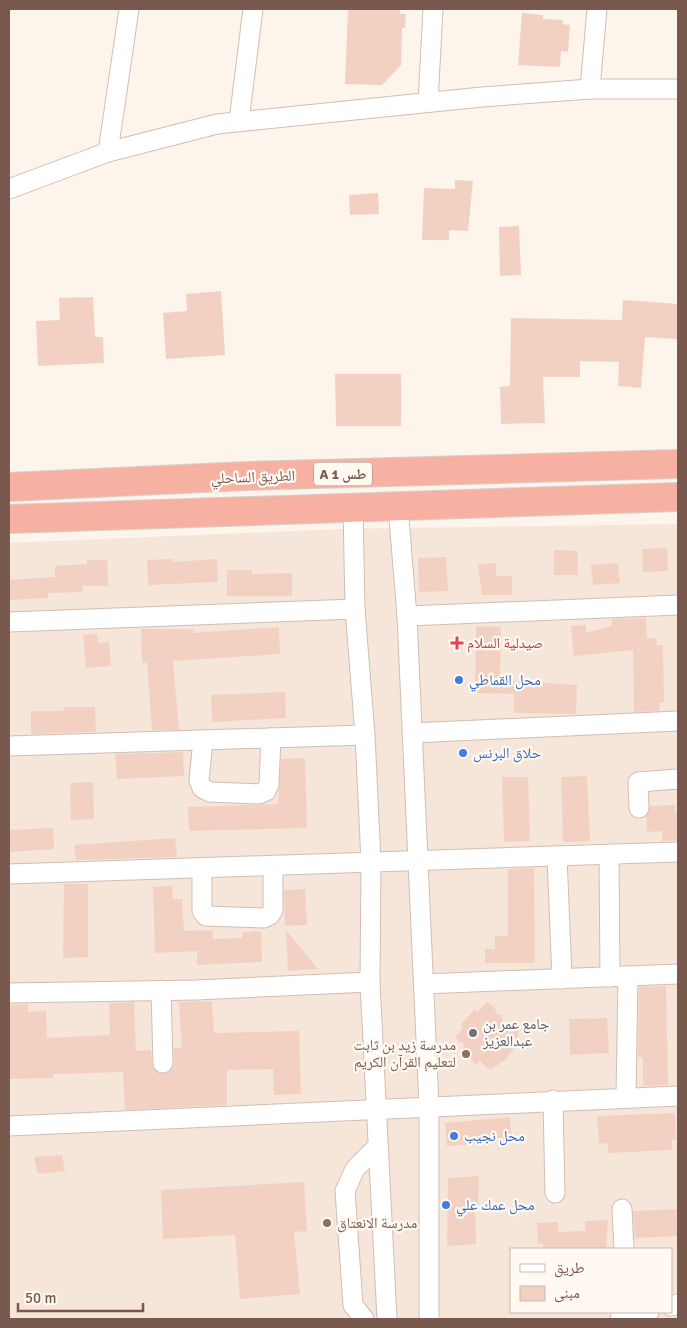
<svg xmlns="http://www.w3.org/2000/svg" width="687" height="1328" viewBox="0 0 687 1328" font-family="Signika,'Noto Naskh Arabic',sans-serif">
	<rect width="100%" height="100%" fill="#fdf4eb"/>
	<path fill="#f5e6d9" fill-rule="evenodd" d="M678,524V1319H9V543L341,529ZM511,1249H671V1312H511Z"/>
	<g fill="#f2d1c3">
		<polygon points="348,9 400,9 400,14 406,14 405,28 402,28 401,65 382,85 345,84"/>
		<polygon points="522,13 543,15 543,19 563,20 562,24 570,25 568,52 561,51 560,67 518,65"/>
		<polygon points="455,180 473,181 468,231 449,230 449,240 422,240 424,188 455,189"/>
		<polygon points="378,193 379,214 350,215 349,195"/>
		<polygon points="519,226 521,275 500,276 499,227"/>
		<polygon points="221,291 225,355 166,359 163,313 187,311 186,294"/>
		<polygon points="93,297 95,337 103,337 104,363 38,366 36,321 60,320 59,298"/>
		<polygon points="623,300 678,304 678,339 645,337 641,388 618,386 619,362 580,361 580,377 543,377 545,423 501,424 500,387 510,386 511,318 622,320"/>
		<polygon points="335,374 401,374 401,426 336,426"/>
		<polygon points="667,548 668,571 643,572 642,549"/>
		<polygon points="554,550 578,551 578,575 554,575"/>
		<polygon points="446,557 448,591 419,592 418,558"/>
		<polygon points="173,559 173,562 217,559 218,582 148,585 147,560"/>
		<polygon points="87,560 107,560 108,586 83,586 83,592 48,593 48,598 9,600 9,580 55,577 55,566 87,564"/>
		<polygon points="496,563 496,576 512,576 512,595 482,595 478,564"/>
		<polygon points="618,563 620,583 593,585 591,565"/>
		<polygon points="227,570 252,570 252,574 292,573 292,596 227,596"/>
		<polygon points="646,618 647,638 656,638 657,645 663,645 664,703 659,703 660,711 634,712 633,650 574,656 571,626 586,625 586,633 611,626 612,619"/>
		<polygon points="476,626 501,627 500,680 577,685 576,714 514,713 514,694 475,693"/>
		<polygon points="279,627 280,654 173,661 179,730 152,730 147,663 142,663 141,629 193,629 193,633"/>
		<polygon points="97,634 98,643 109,642 111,666 86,668 83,635"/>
		<polygon points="285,692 286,718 212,722 211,695"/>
		<polygon points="63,707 95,707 96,732 31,734 31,711 64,711"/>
		<polygon points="183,752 184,776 117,779 115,754"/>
		<polygon points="305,758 307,828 189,831 188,807 278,804 281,759"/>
		<polygon points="587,776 590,841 563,842 561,777"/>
		<polygon points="502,777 528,777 530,841 504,842"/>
		<polygon points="93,782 94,819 71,820 70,783"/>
		<polygon points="675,805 675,812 678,812 678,840 662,841 662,831 647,832 646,817 650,806"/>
		<polygon points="53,828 54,849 9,852 9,830"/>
		<polygon points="175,838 177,857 76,860 74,845"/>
		<polygon points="534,868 535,963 485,963 485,949 495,949 495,936 508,936 508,869"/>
		<polygon points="64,884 88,884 88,957 63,958"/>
		<polygon points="172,886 173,899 182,899 184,931 213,930 213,939 242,938 242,932 261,931 262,962 197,965 197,951 155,953 153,887"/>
		<polygon points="305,889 307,925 285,926 284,890"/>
		<polygon points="286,930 318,969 288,971"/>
		<polygon points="666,986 668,1085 643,1086 643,1057 638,1057 639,987"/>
		<polygon points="212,1001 214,1033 299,1031 301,1094 274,1095 273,1069 227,1070 227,1105 125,1110 123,1072 53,1074 53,1078 9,1079 9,1005 28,1004 28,1012 46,1011 47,1038 110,1035 109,1003 134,1002 136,1051 151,1050 153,1068 163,1074 173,1068 174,1048 182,1048 179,1002"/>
		<polygon points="487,1002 494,1007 498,1015 502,1015 503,1022 520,1027 514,1048 505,1060 490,1070 480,1061 476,1064 461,1051 465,1045 455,1038 463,1027 461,1024 474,1010 477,1012"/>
		<polygon points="607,1018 609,1053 570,1055 569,1019"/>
		<polygon points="675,1113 676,1140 672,1140 672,1150 608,1153 608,1143 599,1144 597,1116"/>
		<polygon points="510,1117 511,1134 506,1135 507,1141 447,1146 445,1123"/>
		<polygon points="62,1155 65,1171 38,1174 34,1157"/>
		<polygon points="479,1176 478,1209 475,1209 476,1244 447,1246 448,1178"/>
		<polygon points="304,1182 307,1231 294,1232 300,1294 240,1299 235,1235 163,1239 161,1190"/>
		<polygon points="678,1209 678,1236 635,1238 633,1211"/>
		<polygon points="608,1220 606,1249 543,1249 543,1244 538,1244 537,1223 558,1222 558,1232 585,1231 585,1221"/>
	</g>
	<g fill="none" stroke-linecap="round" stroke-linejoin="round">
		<defs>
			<g id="minor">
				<polyline points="590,89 597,9"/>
				<polyline points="428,102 433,9"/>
				<polyline points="239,121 253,9"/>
				<polyline points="108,152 129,9"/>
				<polyline points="9,189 108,152 217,124 482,97 590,89 678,89"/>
				<polyline points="353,507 355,609 365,735 371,862 370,982 387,1319"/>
				<polyline points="398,507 407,616 429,1106 429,1319"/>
				<polyline points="407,616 678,605"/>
				<polyline points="9,622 355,609"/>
				<polyline points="412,733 678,721"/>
				<polyline points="203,740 199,780 202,788 210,792 259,794 266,791 269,784 271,738"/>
				<polyline points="9,746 365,735"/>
				<polyline points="639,808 638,782 678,779"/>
				<polyline points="609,854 610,977"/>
				<polyline points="557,856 562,979"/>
				<polyline points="202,868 202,911 206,916 264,918 270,915 273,910 273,865"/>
				<polyline points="9,874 678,852"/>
				<polyline points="424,984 678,974"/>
				<polyline points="161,990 163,1063"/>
				<polyline points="9,993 196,990 370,982"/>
				<polyline points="626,1097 628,976"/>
				<polyline points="553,1100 555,1193"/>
				<polyline points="9,1126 678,1096"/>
				<polyline points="622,1209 624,1249"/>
				<polyline points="671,1306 678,1304"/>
				<polyline points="364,1319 353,1305 345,1191 355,1169 378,1146"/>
				<polyline points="620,1319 649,1312"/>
			</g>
			<g id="highway">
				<polyline points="9,487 247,476 678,464"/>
				<polyline points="9,519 678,497"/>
			</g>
		</defs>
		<use href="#minor" stroke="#d3bdb3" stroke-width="21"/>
		<use href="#highway" stroke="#d9d0cd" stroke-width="30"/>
		<use href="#minor" stroke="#fff" stroke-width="19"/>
		<use href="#highway" stroke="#f6b1a3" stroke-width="28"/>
	</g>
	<path fill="#e0444e" stroke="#fff9f2" stroke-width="2" d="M454.5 635.5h5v5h5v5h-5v5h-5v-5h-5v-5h5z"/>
	<g fill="#3f7fe0" stroke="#fff9f2" stroke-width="2">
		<circle cx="459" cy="680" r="5"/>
		<circle cx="463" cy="753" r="5"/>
		<circle cx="454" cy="1136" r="5"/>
		<circle cx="446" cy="1205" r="5"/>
	</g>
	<circle fill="#6b7280" stroke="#fff9f2" stroke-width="2" cx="473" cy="1033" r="5"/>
	<g fill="#8d6e63" stroke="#fff9f2" stroke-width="2">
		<circle cx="466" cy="1054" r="5"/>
		<circle cx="327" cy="1223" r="5"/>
	</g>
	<g text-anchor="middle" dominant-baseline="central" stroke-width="4.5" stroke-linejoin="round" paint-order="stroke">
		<rect fill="#fff9f2" stroke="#a1887e" stroke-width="1" x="314" y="462.5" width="58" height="23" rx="4"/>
		<g font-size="14" font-weight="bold" fill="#79584d">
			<text x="343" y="474">A 1 طس</text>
		</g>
		<g font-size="15" fill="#79584d" stroke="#fff9f2">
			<text transform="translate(253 477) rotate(-2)">الطريق الساحلي</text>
		</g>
		<g font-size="15" fill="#be3a42" stroke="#fff9f2" text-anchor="start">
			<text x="467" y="643">صيدلية السلام</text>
		</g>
		<g font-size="15" fill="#366cbe" stroke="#fff9f2" text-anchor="start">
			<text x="469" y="680">محل القماطي</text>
			<text x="473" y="753">حلاق البرنس</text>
			<text x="464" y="1136">محل نجيب</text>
			<text x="456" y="1205">محل عمك علي</text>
		</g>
		<g font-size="15" fill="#5b616d" stroke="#fff9f2" text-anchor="start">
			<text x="483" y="1024">جامع عمر بن<tspan x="483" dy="17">عبدالعزيز</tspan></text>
		</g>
		<g font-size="15" fill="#785e54" stroke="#fff9f2" text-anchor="end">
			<text x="456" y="1045">مدرسة زيد بن ثابت<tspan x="456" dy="17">لتعليم القرآن الكريم</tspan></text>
			<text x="337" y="1223" text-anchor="start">مدرسة الانعتاق</text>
		</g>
	</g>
	<rect width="687" height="1328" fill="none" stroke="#79584d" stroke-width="20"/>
	<rect x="510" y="1248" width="162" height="65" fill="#fff9f2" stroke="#c9b9b0"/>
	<rect x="520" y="1264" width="25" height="8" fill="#ffffff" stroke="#c9b9b0"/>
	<text x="554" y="1273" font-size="15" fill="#79584d">طريق</text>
	<rect x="520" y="1286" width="25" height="15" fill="#f2d1c3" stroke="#c9b9b0"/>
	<text x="554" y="1298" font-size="15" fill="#79584d">مبنى</text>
	<path d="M18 1303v8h125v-8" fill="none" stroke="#79584d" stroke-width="2.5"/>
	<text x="25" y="1303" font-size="15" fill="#79584d" stroke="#fff9f2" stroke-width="4" paint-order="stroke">50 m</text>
</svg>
